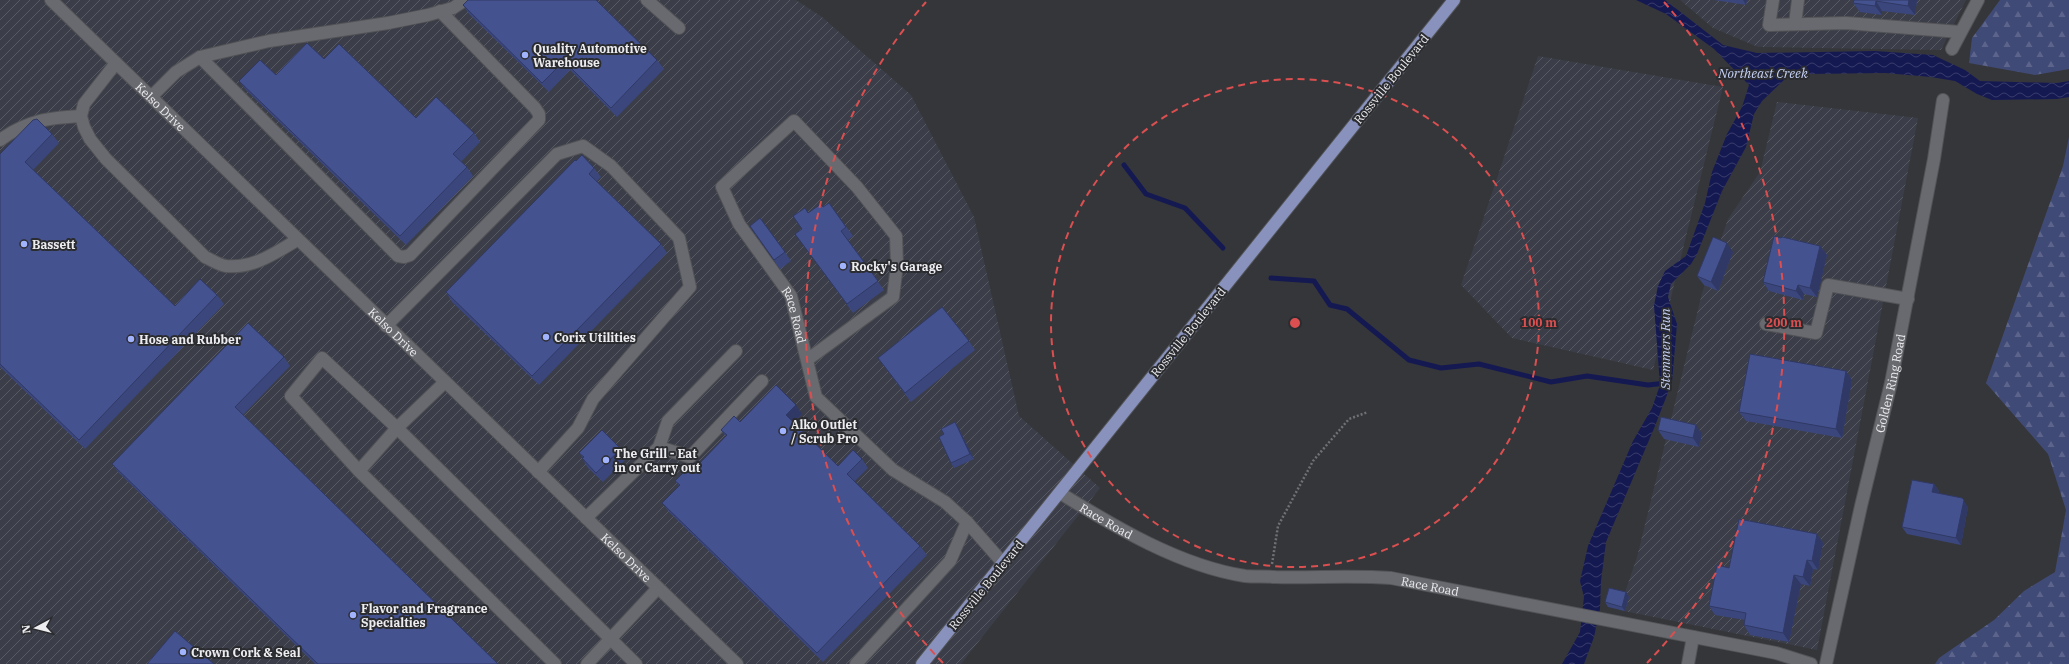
<svg xmlns="http://www.w3.org/2000/svg" width="2069" height="664" viewBox="0 0 2069 664" font-family="'IBM Plex Serif',serif">
	<defs>
		<pattern id="industrial-furrows" width="10" height="10" patternUnits="userSpaceOnUse"><rect width="10" height="10" fill="#3b3e48"/><path d="M-1 1l2-2M0 10L10 0M9 11l2-2" fill="none" stroke="#585a63"/></pattern>
		<pattern id="forest-firs" width="22" height="20" patternUnits="userSpaceOnUse"><rect width="22" height="20" fill="#404a77"/><path d="M5 1l3.5 6h-7zM16 11l3.5 6h-7z" fill="#5c648b"/></pattern>
		<pattern id="water-waves" width="16" height="10" patternUnits="userSpaceOnUse"><rect width="16" height="10" fill="#151952"/><path d="M0 5q4-4 8 0t8 0" fill="none" stroke="#373b6b"/></pattern>
	</defs>
	<rect width="100%" height="100%" fill="#35363a"/>
	<g fill="url(#industrial-furrows)">
		<polygon points="0,0 796,0 822,17 911,95 974,217 1019,416 1100,488 961,664 0,664"/>
		<polygon points="1680,0 1966,0 1941,50 1758,47 1713,28"/>
		<polygon points="1538,56 1723,87 1653,370 1512,338 1461,285"/>
		<polygon points="1777,102 1918,118 1817,650 1619,610 1637,557 1702,293 1728,219 1760,172"/>
	</g>
	<g fill="url(#forest-firs)">
		<polygon points="2000,0 2069,0 2069,69 2035,75 1969,63 1972,38"/>
		<polygon points="2069,137 2069,664 1935,664 1939,658 1994,620 2024,591 2055,572 2066,510 2048,454 1986,383 2063,166"/>
	</g>
	<polygon fill="url(#water-waves)" points="1636,0 1665,0 1723,45 1757,53 1875,51 1933,55 1965,70 1980,81 2057,83 2069,81 2069,97 2057,99 1992,100 1977,94 1955,81 1931,77 1885,73 1808,74 1787,77 1762,101 1754,114 1746,147 1722,191 1697,254 1691,264 1671,284 1668,297 1677,324 1672,382 1655,426 1606,542 1601,581 1600,609 1594,637 1584,664 1562,664 1580,632 1584,597 1580,581 1588,546 1633,441 1652,408 1660,385 1654,305 1658,286 1665,271 1686,256 1705,203 1712,172 1727,134 1742,107 1749,85 1714,49 1666,14"/>
	<g fill="none" stroke-linecap="round" stroke-linejoin="round">
		<g stroke="#151952" stroke-width="5">
			<polyline points="1124,165 1146,194 1185,208 1223,248"/>
			<polyline points="1271,278 1314,281 1330,305 1347,309 1409,360 1441,368 1479,364 1551,382 1587,376 1648,385 1666,383"/>
		</g>
		<defs>
			<g id="minor">
				<path id="s1" d="M51,0L737,664"/>
				<polyline points="647,0 679,28"/>
				<polyline points="1773,0 1769,25 1846,23 1960,32"/>
				<polyline points="1795,24 1798,0"/>
				<polyline points="1952,49 1978,0"/>
				<polyline points="200,57 398,256 404,257 410,255 539,120 539,114 535,108 440,11"/>
				<path d="M116,63L84,104L81,116L84,127L90,139L106,159L205,257C212,260 219,265 226,266C253,269 275,253 297,240"/>
				<polyline points="151,97 176,72 200,57 269,41 388,23 428,15 453,8 465,0"/>
				<path d="M0,140C28,120 48,118 81,116"/>
				<polyline points="1766,324 1816,333 1828,285 1908,299"/>
				<polyline points="386,326 557,154 583,146 611,166 679,238 690,287 593,399 578,428 538,472"/>
				<path id="s2" d="M807,360L893,297L897,265L896,236L857,187L794,121L722,187L739,224L791,296L816,397L893,470L945,502L967,522L1003,563"/>
				<polyline points="659,447 690,457 762,381"/>
				<polyline points="359,471 291,396 322,358 397,428 445,382"/>
				<path id="s3" d="M1060,493C1115,527 1180,566 1245,576C1255,577 1265,576 1275,577C1314,578 1352,575 1391,578L1776,653L1811,664"/>
				<polyline points="586,518 659,447 668,421 736,351"/>
				<polyline points="555,664 359,471 397,428 636,664"/>
				<polyline points="587,664 658,588"/>
				<polyline points="856,664 950,561 967,522"/>
				<polyline points="1688,664 1693,637"/>
				<path id="s4" d="M1826,664L1861,506L1891,383L1934,159L1943,100"/>
			</g>
			<polyline id="major" points="922,664 1454,0"/>
		</defs>
		<use href="#minor" stroke="#525357" stroke-width="14"/>
		<use href="#major" stroke="#525357" stroke-width="14"/>
		<polyline stroke="#707174" stroke-width="2.5" stroke-dasharray="2 2" stroke-linecap="butt" points="1272,564 1278,526 1313,461 1349,419 1368,412"/>
		<use href="#minor" stroke="#696a6f" stroke-width="12"/>
		<use href="#major" stroke="#8892bc" stroke-width="12"/>
	</g>
	<g fill="#3b477c">
		<polygon points="1714,0 1747,0 1746,5"/>
		<polygon points="1917,0 1915,15 1882,11 1882,15 1860,12 1853,3"/>
		<polygon points="463,5 657,60 664,69 617,117 570,70 549,92 469,14"/>
		<polygon points="324,59 416,118 474,133 480,142 461,162 467,167 473,176 406,245 246,90 239,81 276,75"/>
		<polygon points="52,134 59,143 33,170 175,306 217,295 224,304 85,449 0,367 0,154"/>
		<polygon points="576,161 594,168 601,177 596,182 661,244 667,253 539,385 452,302 446,292"/>
		<polygon points="829,203 853,236 848,240 884,290 853,313 802,243 802,229 808,213 823,207"/>
		<polygon points="750,226 785,252 791,261 780,269"/>
		<polygon points="1820,246 1827,255 1817,297 1804,294 1803,300 1769,291 1763,282"/>
		<polygon points="1733,252 1718,291 1704,285 1697,276"/>
		<polygon points="969,341 975,350 911,402 878,358"/>
		<polygon points="284,357 290,366 243,415 498,664 315,664 119,473 112,464"/>
		<polygon points="1846,371 1852,380 1842,438 1746,421 1739,412"/>
		<polygon points="802,414 794,423 838,466 862,459 868,468 854,482 920,546 927,555 823,662 669,512 662,503 679,486 675,481 697,466 726,437 721,430"/>
		<polygon points="958,427 974,459 954,468 951,463"/>
		<polygon points="1658,430 1702,434 1699,447 1664,439"/>
		<polygon points="621,449 627,458 603,482 588,468 582,458 583,458 579,453"/>
		<polygon points="1934,484 1939,491 1938,493 1968,507 1961,545 1907,534 1902,527"/>
		<polygon points="1817,534 1823,543 1818,570 1813,569 1810,586 1801,584 1789,642 1750,635 1744,625 1745,620 1715,615 1709,606 1729,568"/>
		<polygon points="1626,592 1629,597 1625,611 1608,607 1605,602"/>
	</g>
	<g fill="#303965">
		<polygon points="1743,0 1747,0 1746,5"/>
		<polygon points="1909,0 1917,0 1915,15 1908,6"/>
		<polygon points="1876,1 1882,11 1882,15 1875,6"/>
		<polygon points="1727,243 1733,252 1718,291 1711,282"/>
		<polygon points="1820,246 1827,255 1817,297 1810,288"/>
		<polygon points="1798,285 1804,294 1803,300 1796,291"/>
		<polygon points="1846,371 1852,380 1842,438 1836,429"/>
		<polygon points="796,405 802,414 792,424 786,415"/>
		<polygon points="955,422 958,427 974,459 970,454"/>
		<polygon points="1696,425 1702,434 1699,447 1693,438"/>
		<polygon points="1934,484 1939,491 1937,499 1932,492"/>
		<polygon points="1962,498 1968,507 1961,545 1956,538"/>
		<polygon points="1817,534 1823,543 1818,570 1812,561"/>
		<polygon points="1807,560 1813,569 1810,586 1803,577"/>
		<polygon points="1794,575 1801,584 1789,642 1783,633"/>
		<polygon points="1626,592 1629,597 1625,611 1622,607"/>
	</g>
	<g fill="#455290" stroke="#303965">
		<polygon points="468,0 596,0 657,60 611,108 564,61 542,83 463,5"/>
		<polygon points="1854,0 1909,0 1908,6 1876,1 1875,6 1853,3"/>
		<polygon points="307,43 324,59 339,44 416,118 436,97 474,133 453,154 467,167 400,236 239,81 260,60 276,75"/>
		<polygon points="37,119 52,134 25,162 175,306 200,279 217,295 79,440 0,364 0,154 33,120"/>
		<polygon points="582,155 594,168 589,174 661,244 532,376 446,292 575,160 576,161"/>
		<polygon points="829,203 846,227 841,231 878,281 847,304 795,234 802,229 793,216 805,208 808,213 821,204 823,207"/>
		<polygon points="760,218 785,252 774,260 750,226"/>
		<polygon points="1774,236 1781,238 1782,237 1820,246 1810,288 1798,285 1796,291 1763,282"/>
		<polygon points="1713,237 1727,243 1711,282 1697,276"/>
		<polygon points="942,307 969,341 905,393 878,358"/>
		<polygon points="248,323 284,357 235,407 498,664 318,664 112,464"/>
		<polygon points="1750,354 1846,371 1836,429 1739,412"/>
		<polygon points="776,385 796,405 786,415 838,466 853,450 862,459 847,474 920,546 817,653 662,503 680,485 675,481 693,463 697,466 727,435 721,430 734,416 740,422"/>
		<polygon points="1661,417 1696,425 1693,438 1658,430"/>
		<polygon points="955,422 970,454 951,463 939,437 944,434 941,429"/>
		<polygon points="602,430 621,449 596,473 582,458 584,457 579,453"/>
		<polygon points="1912,480 1934,484 1932,492 1962,498 1964,500 1956,538 1902,527"/>
		<polygon points="1739,519 1817,534 1812,561 1807,560 1803,577 1794,575 1783,633 1744,625 1746,613 1709,606 1717,565 1729,568"/>
		<polygon points="1609,588 1626,592 1622,607 1605,602"/>
		<polygon points="175,631 214,664 147,664"/>
	</g>
	<g fill="none" stroke="#db4f50" stroke-width="2" stroke-dasharray="7 5">
		<circle cx="1295" cy="323" r="244"/>
		<path d="M943 663A489 489 0 0 1 926 2M1664 2A489 489 0 0 1 1647 663"/>
	</g>
	<g fill="#a1b3fd" stroke="#2b2c30" stroke-width="1.5">
		<circle cx="525" cy="55" r="4"/>
		<circle cx="24" cy="244" r="4"/>
		<circle cx="843" cy="266" r="4"/>
		<circle cx="546" cy="337" r="4"/>
		<circle cx="131" cy="339" r="4"/>
		<circle cx="783" cy="431" r="4"/>
		<circle cx="606" cy="460" r="4"/>
		<circle cx="353" cy="615" r="4"/>
		<circle cx="183" cy="652" r="4"/>
	</g>
	<g text-anchor="middle" dominant-baseline="central" stroke-width="4" stroke-linejoin="round" paint-order="stroke">
		<g font-size="12" font-weight="bold" fill="#ededf0" stroke="#2b2c30" text-anchor="start">
			<text x="533" y="48">Quality Automotive<tspan x="533" dy="14">Warehouse</tspan></text>
			<text x="32" y="244">Bassett</text>
			<text x="851" y="266">Rocky's Garage</text>
			<text x="554" y="337">Corix Utilities</text>
			<text x="139" y="339">Hose and Rubber</text>
			<text x="791" y="424">Alko Outlet<tspan x="791" dy="14">/ Scrub Pro</tspan></text>
			<text x="614" y="453">The Grill - Eat<tspan x="614" dy="14">in or Carry out</tspan></text>
			<text x="361" y="608">Flavor and Fragrance<tspan x="361" dy="14">Specialties</tspan></text>
			<text x="191" y="652">Crown Cork &amp; Seal</text>
		</g>
		<g font-size="12" fill="#ededf0" stroke="#2b2c30">
			<text transform="translate(1391 79) rotate(-51)">Rossville Boulevard</text>
			<text stroke="none"><textPath href="#s1" startOffset="153">Kelso Drive</textPath></text>
			<text stroke="none"><textPath href="#s2" startOffset="568">Race Road</textPath></text>
			<text transform="translate(1188 332) rotate(-51)">Rossville Boulevard</text>
			<text stroke="none"><textPath href="#s1" startOffset="477">Kelso Drive</textPath></text>
			<text stroke="none"><textPath href="#s4" startOffset="288">Golden Ring Road</textPath></text>
			<text stroke="none"><textPath href="#s3" startOffset="54">Race Road</textPath></text>
			<text stroke="none"><textPath href="#s1" startOffset="801">Kelso Drive</textPath></text>
			<text transform="translate(986 585) rotate(-51)">Rossville Boulevard</text>
			<text stroke="none"><textPath href="#s3" startOffset="390">Race Road</textPath></text>
		</g>
		<g font-size="13" font-style="italic" fill="#c6d1f6" stroke="#2b2c30">
			<text x="1763" y="73">Northeast Creek</text>
			<text transform="translate(1665 349) rotate(-90)">Stemmers Run</text>
		</g>
	</g>
	<circle cx="1295" cy="323" r="6" fill="#db4f50" stroke="#2b2c30" stroke-width="2"/>
	<g font-size="12" text-anchor="middle" font-weight="bold" fill="#db4f50" stroke="#2b2c30" stroke-width="4" stroke-linejoin="round" paint-order="stroke">
		<text x="1539" y="327">100 m</text>
		<text x="1784" y="327">200 m</text>
	</g>
	<g transform="translate(36 628) rotate(263)" stroke="#2b2c30" stroke-width="3" paint-order="stroke">
	<path d="M0-3L7 15L0 10L-7 15Z" fill="#ededf0"/>
	<text y="-6" font-size="11" font-weight="bold" text-anchor="middle" fill="#ededf0">N</text>
	</g>
</svg>
